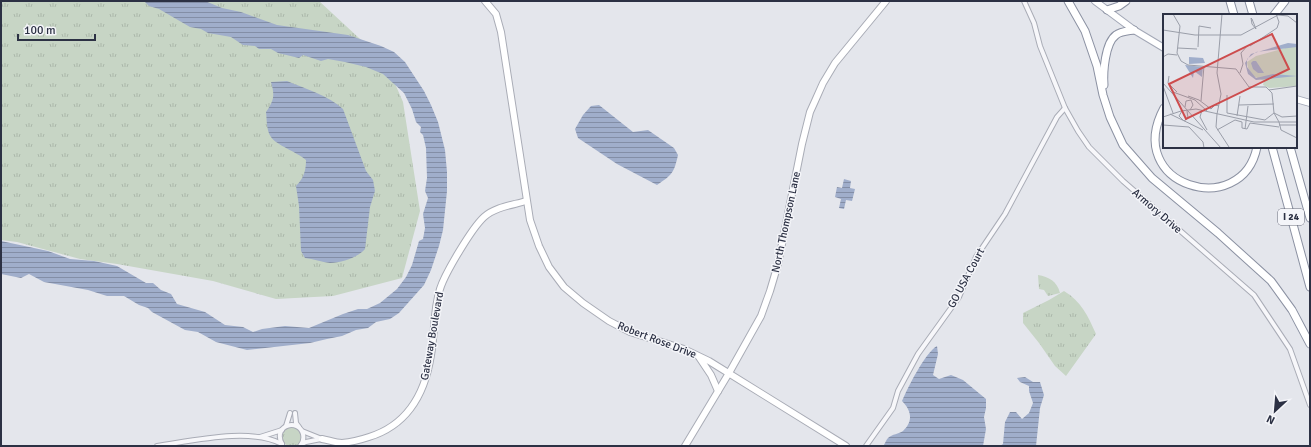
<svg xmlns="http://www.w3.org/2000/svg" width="1311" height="447" viewBox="0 0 1311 447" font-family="Signika,sans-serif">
	<defs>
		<pattern id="grass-tufts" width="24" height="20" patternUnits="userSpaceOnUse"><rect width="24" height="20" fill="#c7d5c5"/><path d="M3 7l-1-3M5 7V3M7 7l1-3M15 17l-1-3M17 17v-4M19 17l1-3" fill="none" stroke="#abb7aa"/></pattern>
		<pattern id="water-rules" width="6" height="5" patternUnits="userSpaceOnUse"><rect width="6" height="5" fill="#a0aecb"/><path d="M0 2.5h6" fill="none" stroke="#838ea6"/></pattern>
	</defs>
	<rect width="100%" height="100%" fill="#e4e6ec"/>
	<g fill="url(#grass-tufts)">
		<polygon points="1,1 319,1 386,63 403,102 420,211 402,278 333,296 276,299 213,281 117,264 80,259 17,242 1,240"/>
		<path d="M1038,275C1049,277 1057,281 1060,293L1048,296L1044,290L1039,289Z"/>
		<path d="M1064,291C1081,301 1088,316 1096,334L1066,376L1055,366L1039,343L1023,323V313L1049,300Z"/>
		<circle cx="292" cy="437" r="10"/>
	</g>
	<g fill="url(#water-rules)">
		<polygon points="144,1 205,1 222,8 241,12 277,25 348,35 381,46 394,52 405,62 424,91 431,105 438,122 445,150 447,172 447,191 443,230 439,246 431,270 424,285 399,313 390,319 376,322 368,328 356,330 342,336 327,339 310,343 247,350 216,342 198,332 185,330 152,312 148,308 139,305 124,296 107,296 88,290 44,282 29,274 21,278 1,274 1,241 48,251 70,259 94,261 117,266 146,283 153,283 161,290 171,294 177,304 205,312 225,325 243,327 253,332 262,329 285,326 309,328 343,314 358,309 367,309 380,303 397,289 406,277 412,265 419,241 423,239 425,228 423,214 428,198 425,191 427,178 426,148 423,135 420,132 421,127 416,122 412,109 404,93 383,74 366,67 345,62 328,59 321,61 303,55 299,58 278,53 271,49 259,49 255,46 243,45 231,37 208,33 201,29 190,27 159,9 149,6"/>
		<path d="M287,81C306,89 327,95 343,109L366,171L373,180L375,191L370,207L365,249C358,257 342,263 330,263C322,262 313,259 305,258L301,251L299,206L296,186C304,178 306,170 306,160C297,152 276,145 271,137C266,130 267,120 266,112C274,100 275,96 271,82Z"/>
		<path d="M599,105L633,132L648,130L674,148L678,155C674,173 672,175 657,185L617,164L578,138L575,129L583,115L591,106Z"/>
		<polygon points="844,179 851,181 850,188 855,189 852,201 846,200 844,209 839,208 841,199 835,197 837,187 842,188"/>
		<path d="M937,346L938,354L933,375L939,379L951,375L963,380L986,399V408L984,417L986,429L983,446H883C885,444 886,440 888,438C892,434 899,434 903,431C914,421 911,410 902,401C908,387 925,353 937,346Z"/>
		<polygon points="1025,377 1033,382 1040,382 1044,395 1040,408 1036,446 1000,446 1003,444 1005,422 1010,412 1016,412 1022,419 1029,413 1033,403 1029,391 1029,386 1020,382 1017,378"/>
	</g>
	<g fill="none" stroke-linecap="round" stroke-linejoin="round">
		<defs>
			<g id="street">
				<polyline points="1024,1 1034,23 1040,46 1065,108 1078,131 1089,147 1123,181 1254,295 1290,349 1310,405"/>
				<polyline points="295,413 296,423 299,427"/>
				<polyline points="286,426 290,413"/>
				<polyline points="302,431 322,439"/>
				<polyline points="260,437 282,430"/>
				<path d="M282,444C272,425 299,418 303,434C304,439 303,443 300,446"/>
				<polyline points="302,444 306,442 321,439"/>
				<path d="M157,446C192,441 250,427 282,444"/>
				<polyline points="866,446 893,408 898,391 918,354 959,297 976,257 1005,214 1057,117 1065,108"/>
			</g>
			<g id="secondary">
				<polyline points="485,1 496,14 501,32 530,220 539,246 549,267 564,287 583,303 609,321 630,332 684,349 709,361 846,446"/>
				<polyline points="699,357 711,375 718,391"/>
				<path d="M322,439C328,440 336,443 342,443C352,442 360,440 369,437C408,425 425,394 431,355C435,333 433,311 440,289C445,273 472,228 484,217C495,207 513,205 526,201"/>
				<polyline points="685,446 729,373 761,316 770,291 778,264 802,144 810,112 815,101 823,83 835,63 886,1"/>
			</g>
			<g id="primary">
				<polyline points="1095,1 1134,30 1164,48"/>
				<polyline points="1296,99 1310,103"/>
			</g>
			<g id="highway">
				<polyline points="1068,1 1085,31 1097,66 1103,95 1110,117 1123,145 1152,178 1218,233 1271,281 1292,310 1310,344"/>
				<polyline points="1230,1 1234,15"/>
				<polyline points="1249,1 1253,15"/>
				<polyline points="1107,10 1119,6 1126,1"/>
				<polyline points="1274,15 1285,1"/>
				<path d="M1104,85C1103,72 1105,43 1116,35C1121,31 1129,31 1134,30"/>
				<path d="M1164,108C1122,186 1242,221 1257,147"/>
				<polyline points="1272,147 1310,287"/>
				<polyline points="1290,147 1310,218"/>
			</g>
		</defs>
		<use href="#street" stroke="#a9acb6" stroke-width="6"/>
		<use href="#secondary" stroke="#a9acb6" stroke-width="8"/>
		<use href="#primary" stroke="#a3a8b7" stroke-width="8"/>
		<use href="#highway" stroke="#8b91a2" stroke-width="9"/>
		<use href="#street" stroke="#f7f7fa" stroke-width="4"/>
		<use href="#secondary" stroke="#fff" stroke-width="6"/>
		<use href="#primary" stroke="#fff" stroke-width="6"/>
		<use href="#highway" stroke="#fff" stroke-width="7"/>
	</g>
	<g text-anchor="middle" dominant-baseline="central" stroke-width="3" stroke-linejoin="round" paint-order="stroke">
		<rect fill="#f4f5f9" stroke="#686c7a" stroke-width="1" x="1278" y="209" width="26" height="16" rx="3"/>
		<g font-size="10" font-weight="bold" fill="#2c3144">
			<text x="1291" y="217">I 24</text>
		</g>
		<g font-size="11" fill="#2c3144" stroke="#f4f5f9">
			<text transform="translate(1157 211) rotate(41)">Armory Drive</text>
			<text transform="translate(786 222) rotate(-78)">North Thompson Lane</text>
			<text transform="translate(966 278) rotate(-62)">GO USA Court</text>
			<text transform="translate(432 336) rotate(-80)">Gateway Boulevard</text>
			<text transform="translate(657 340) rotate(21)">Robert Rose Drive</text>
		</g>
	</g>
	<g transform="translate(1163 14)">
		<rect width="134" height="134" fill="#e4e6ec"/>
		<path d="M126,33H134V72L106,74L100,71L101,67L90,62L85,54L84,48L93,42Z" fill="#c7d5c5"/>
		<path d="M125,29L134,30V33L93,38L84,45V53L93,64L110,60L134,62L93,66L85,60L82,49L88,40ZM26,43L40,44L42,49L26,50ZM90,47H93L101,59H95L90,55L88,49ZM22,51L40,53L39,63L31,57L30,64Z" fill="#a0aecb"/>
		<path fill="none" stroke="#9a9ea9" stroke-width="1" d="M10,0L17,12L14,39L18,47L25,51L73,55L86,73H103L109,79L111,99L116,108M88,4L89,5L93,15L89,10ZM0,16L32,21H78L115,1L125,2L134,9M87,32L114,14L116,8L113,0M35,33L36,12L48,14M15,34L34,35M0,43L5,40L14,41M77,59L80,50L78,39L85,31M6,62L5,69L14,78M0,69L58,134M0,72L10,99M106,76L134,72M10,78L32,86L44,97M64,81V99L102,106L111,99M25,82L36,86L48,95L52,91L56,92M38,87L41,52M76,91L111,90M22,93L23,87L28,86L30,91L27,96M39,96L37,103L44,116M19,97L16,102L21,107L25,104L24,97M111,99L119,103L134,102M7,100L40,116M54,100L53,113L66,133M54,100L58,80L54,59L59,0M74,102L77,82M0,103L18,97L33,95L91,108H134M116,108L118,116L134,124M0,111L26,113L40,128L41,134M116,111H134M82,115L85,92M54,116L72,106L79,108V114L84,115L87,109L116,113"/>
		<path fill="#cd4c4d" fill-opacity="0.15" stroke="#cd4c4d" stroke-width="2" d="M109,20L126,55L23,105L6,70Z"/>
		<rect width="134" height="134" fill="none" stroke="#2c3144" stroke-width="2"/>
	</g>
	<rect width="1311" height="447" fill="none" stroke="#2c3144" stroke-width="4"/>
	<g transform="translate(1275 411) rotate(206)" stroke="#f4f5f9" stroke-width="3" paint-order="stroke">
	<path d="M0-3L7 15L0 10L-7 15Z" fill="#2c3144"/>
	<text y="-6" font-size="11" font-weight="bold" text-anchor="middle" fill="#2c3144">N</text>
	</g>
	<path d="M18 34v6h77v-6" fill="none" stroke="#2c3144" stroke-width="2"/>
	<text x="24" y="34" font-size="12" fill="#2c3144" stroke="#f4f5f9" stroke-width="3" paint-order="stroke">100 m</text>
</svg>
